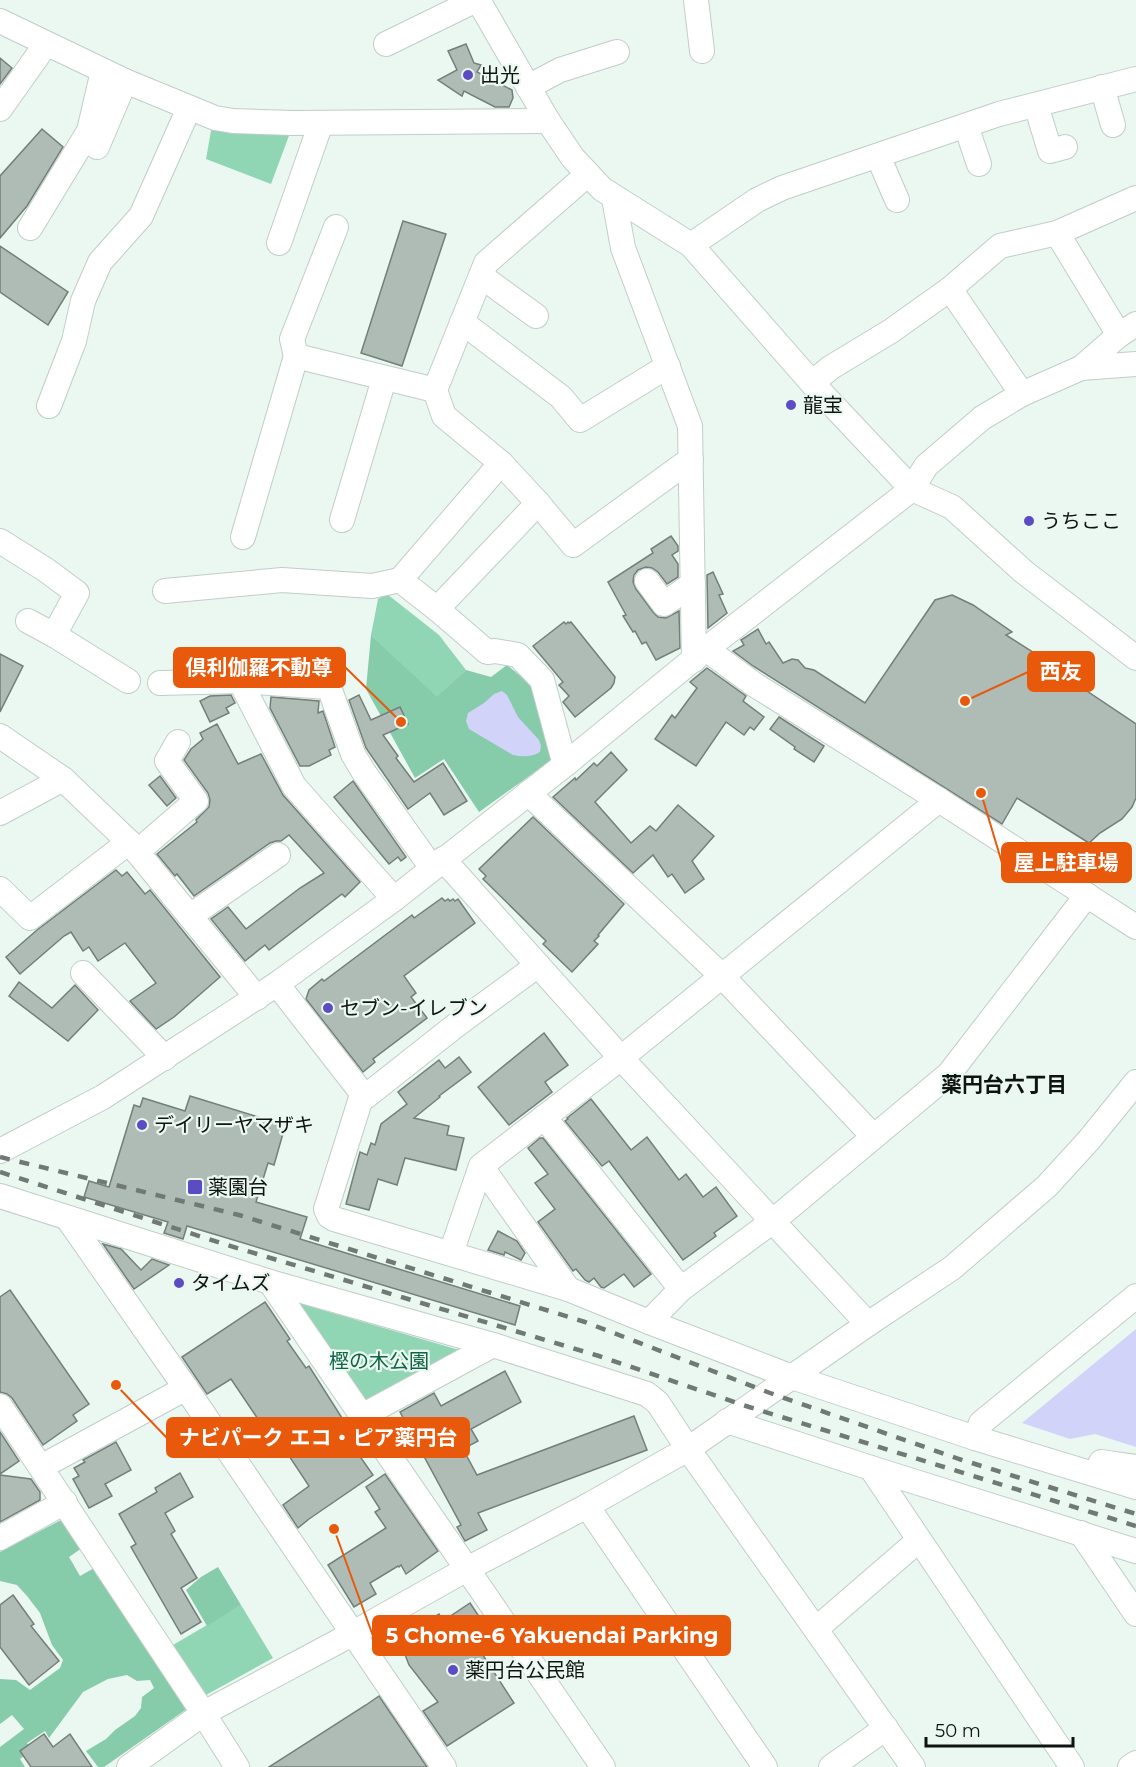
<svg xmlns="http://www.w3.org/2000/svg" width="1136" height="1767" viewBox="0 0 1136 1767" font-family="Montserrat,'Noto Sans JP',sans-serif">
	<rect width="100%" height="100%" fill="#eaf8f1"/>
	<g fill="#91d6b4">
		<polygon points="212,125 290,133 271,184 206,159"/>
		<polygon points="387,594 439,635 466,670 437,698 371,635 378,599"/>
		<polygon points="295,1302 466,1352 369,1405"/>
		<polygon points="241,1605 273,1658 206,1695 173,1645"/>
	</g>
	<g fill="#86cbaa">
		<polygon points="371,635 437,697 466,670 491,677 507,665 535,688 553,759 479,812 444,759 415,778 366,689"/>
		<polygon points="63,1519 82,1548 69,1557 80,1576 96,1567 191,1706 104,1767 98,1767 86,1751 106,1739 115,1730 135,1716 141,1708 142,1697 154,1688 150,1680 137,1681 127,1675 108,1679 83,1692 49,1738 45,1731 27,1743 32,1749 20,1759 25,1767 0,1767 0,1747 24,1729 12,1715 0,1724 0,1679 16,1680 30,1690 60,1668 63,1660 52,1645 40,1613 27,1596 17,1585 0,1581 0,1552"/>
		<polygon points="218,1567 241,1605 207,1626 186,1590 201,1577"/>
	</g>
	<g fill="#d1d3f8">
		<path d="M502,691L507,695L518,717L539,740L541,746L540,752C532,757 523,757 513,755L469,729L466,721L468,713L484,703L494,694Z"/>
		<polygon points="1136,1329 1136,1447 1095,1434 1070,1439 1022,1423"/>
	</g>
	<g fill="#afbcb5" stroke="#737f79" stroke-width="1.5">
		<polygon points="466,44 474,63 481,65 477,72 512,90 513,98 509,107 495,107 464,91 462,96 438,80 457,70 448,51"/>
		<polygon points="0,58 12,68 0,84"/>
		<polygon points="42,129 63,147 27,206 0,238 0,176"/>
		<polygon points="403,221 446,234 402,366 361,353"/>
		<polygon points="0,246 68,292 48,325 0,292"/>
		<polygon points="671,536 678,546 678,551 672,555 678,564 678,577 667,584 658,572 652,568 646,567 638,570 634,575 633,582 636,589 653,612 658,617 666,618 679,611 680,648 656,660 646,642 642,644 635,631 633,632 623,616 626,615 608,582 653,553 651,549"/>
		<polygon points="713,572 723,594 719,595 727,613 708,628 707,575"/>
		<polygon points="952,595 973,605 1012,632 1006,635 1083,684 1081,687 1136,724 1136,798 1132,807 1122,819 1100,833 1089,843 1017,798 1002,824 753,666 733,651 744,645 741,640 758,629 766,644 769,642 783,663 792,659 798,660 805,668 814,670 865,703 935,600"/>
		<polygon points="564,622 566,624 568,622 569,623 571,622 615,677 614,683 611,688 575,717 563,702 569,696 559,685 563,682 533,646"/>
		<polygon points="0,654 23,666 0,712"/>
		<polygon points="707,668 746,696 743,701 764,717 754,730 750,727 744,735 726,722 696,766 655,739 672,715 675,718 697,688 690,682"/>
		<polygon points="231,695 235,703 226,708 229,713 210,722 200,701 210,696"/>
		<polygon points="359,695 371,720 400,707 408,724 383,735 398,756 396,758 414,782 443,763 467,801 444,815 430,793 408,809 366,748 349,700"/>
		<polygon points="271,697 319,701 318,713 323,711 335,747 329,750 331,755 309,766 300,766 270,708"/>
		<polygon points="779,717 824,746 814,762 794,749 795,747 770,729"/>
		<polygon points="217,724 238,764 261,754 283,795 360,882 345,897 342,894 269,950 265,945 245,961 211,919 228,907 246,929 300,888 324,873 289,835 281,841 276,841 270,843 194,896 177,874 175,876 157,854 197,822 196,820 209,807 210,800 208,793 184,760 191,749 203,739 200,733"/>
		<polygon points="611,752 627,770 595,802 631,843 650,826 656,831 678,805 714,836 692,861 704,879 685,893 672,874 668,877 653,855 633,873 553,797 575,778 576,780 594,763 597,766"/>
		<polygon points="160,776 176,798 167,806 149,785"/>
		<polygon points="353,781 406,857 401,861 398,857 389,864 334,797"/>
		<polygon points="533,817 624,904 598,935 599,936 594,941 598,944 572,972 543,944 546,941 483,879 486,876 479,869"/>
		<polygon points="116,870 122,876 127,872 145,894 150,890 220,977 174,1017 156,1029 130,1001 156,983 125,943 98,961 89,947 83,951 71,932 64,936 20,974 6,957 37,930"/>
		<polygon points="442,898 445,901 448,899 450,901 453,899 455,901 458,899 475,923 404,976 416,993 411,997 427,1018 373,1059 375,1062 363,1072 306,999 309,990 322,979 324,981 412,915 414,918"/>
		<polygon points="19,982 52,1008 75,985 98,1010 68,1041 9,996"/>
		<polygon points="544,1033 568,1065 545,1082 552,1092 509,1125 478,1087"/>
		<polygon points="459,1057 471,1072 439,1096 440,1097 414,1118 449,1126 447,1135 464,1138 456,1170 405,1158 397,1185 378,1179 369,1210 346,1204 360,1152 367,1155 371,1143 375,1145 381,1124 407,1104 398,1092 439,1060 445,1068"/>
		<polygon points="190,1096 281,1124 280,1129 284,1130 274,1165 268,1163 256,1202 307,1217 300,1239 520,1306 515,1325 187,1226 183,1239 164,1233 168,1222 84,1197 89,1181 109,1187 134,1105 140,1107 143,1098 185,1111"/>
		<polygon points="591,1099 631,1150 647,1137 679,1180 686,1174 703,1197 716,1187 737,1216 714,1233 716,1236 683,1260 609,1161 602,1166 565,1121 568,1119 567,1118"/>
		<polygon points="540,1138 543,1138 651,1274 634,1287 624,1274 604,1288 601,1287 594,1278 589,1282 585,1280 576,1269 573,1271 538,1222 555,1209 535,1183 548,1174 528,1148"/>
		<polygon points="498,1231 517,1241 525,1253 521,1260 505,1252 504,1255 488,1250"/>
		<polygon points="103,1244 121,1249 141,1270 152,1259 169,1265 134,1289"/>
		<polygon points="10,1290 89,1404 73,1415 77,1421 43,1445 12,1398 7,1394 0,1392 0,1297"/>
		<polygon points="265,1302 290,1339 287,1341 306,1368 309,1366 349,1429 343,1432 373,1475 309,1519 298,1528 283,1505 309,1486 264,1418 260,1422 231,1379 207,1394 182,1357"/>
		<polygon points="505,1371 521,1402 471,1429 478,1441 463,1449 477,1475 634,1416 647,1450 478,1513 487,1530 465,1541 457,1527 461,1525 400,1412 434,1393 441,1406"/>
		<polygon points="0,1432 19,1461 0,1474"/>
		<polygon points="116,1442 131,1470 105,1484 112,1496 89,1508 73,1479 79,1476 74,1468 85,1462 83,1460"/>
		<polygon points="180,1473 193,1497 165,1513 175,1531 171,1534 197,1578 181,1588 201,1622 181,1634 131,1547 136,1544 119,1514 157,1492 155,1488"/>
		<polygon points="385,1474 438,1551 406,1574 401,1565 399,1567 398,1566 370,1583 376,1594 354,1607 328,1565 386,1528 375,1512 380,1509 366,1487"/>
		<polygon points="0,1475 31,1479 40,1492 40,1500 0,1522"/>
		<polygon points="13,1595 34,1624 31,1626 59,1661 29,1685 0,1647 0,1605"/>
		<polygon points="470,1603 492,1636 477,1646 514,1703 447,1746 423,1711 438,1702 409,1665 399,1639 439,1614 443,1621"/>
		<polygon points="379,1696 427,1767 269,1767 366,1705"/>
		<polygon points="44,1734 53,1747 70,1734 92,1767 31,1767 20,1751"/>
	</g>
	<g fill="none" stroke-linecap="round" stroke-linejoin="round">
		<defs>
			<g id="minor">
				<polyline points="478,0 548,121 573,158 602,189 691,245 812,383 912,489 952,507 1024,572 1136,658"/>
				<polyline points="696,0 702,51"/>
				<polyline points="0,21 125,81 215,118 233,121 293,123 548,121"/>
				<polyline points="386,44 476,0"/>
				<polyline points="528,87 560,70 617,52"/>
				<polyline points="1102,87 1113,125"/>
				<polyline points="1036,105 1050,151 1065,147"/>
				<polyline points="0,109 46,44"/>
				<polyline points="966,126 979,164"/>
				<polyline points="97,147 125,81"/>
				<polyline points="878,156 897,200"/>
				<polyline points="588,174 486,263 435,390 444,416 501,463 538,503 573,545 691,459"/>
				<polyline points="614,198 623,248 690,426 694,660"/>
				<polyline points="30,228 89,131 103,71"/>
				<polyline points="1057,233 1119,335"/>
				<polyline points="279,243 321,123"/>
				<polyline points="691,245 757,200 782,188 999,114 1136,79"/>
				<polyline points="481,276 536,316"/>
				<polyline points="950,289 1022,394"/>
				<polyline points="462,322 561,397 580,420 668,366"/>
				<polyline points="296,356 292,339 336,227"/>
				<polyline points="1081,368 1136,364"/>
				<polyline points="812,383 830,368 891,331 950,289 1000,246 1057,233 1136,198"/>
				<polyline points="49,406 74,341 83,301 100,262 141,216 189,108"/>
				<polyline points="342,520 384,379"/>
				<polyline points="243,537 296,356 435,390"/>
				<polyline points="0,541 46,570 77,593 54,635"/>
				<polyline points="400,580 501,463"/>
				<polyline points="647,581 664,604 693,584"/>
				<polyline points="165,591 282,580 372,586 400,580 437,609 487,652 495,651 518,655 542,680 562,754 567,763"/>
				<polyline points="437,609 538,503"/>
				<polyline points="28,621 54,635 128,681"/>
				<polyline points="706,649 755,685 939,800 1136,927"/>
				<polyline points="240,681 294,786 394,899"/>
				<polyline points="160,683 240,681 329,687 353,754 363,771 432,868"/>
				<polyline points="0,736 63,779 129,842 257,998"/>
				<polyline points="528,793 722,976 873,1136"/>
				<polyline points="0,813 63,779"/>
				<polyline points="137,852 196,801 167,761 178,742"/>
				<polyline points="443,859 621,1058 868,1324"/>
				<polyline points="0,889 30,918 129,842"/>
				<polyline points="190,916 278,855"/>
				<polyline points="538,965 455,1026 360,1101 326,1209 329,1216 334,1219 568,1289 649,1322 792,1377 975,1438 1136,1487"/>
				<polyline points="83,973 165,1058"/>
				<polyline points="277,984 365,1097"/>
				<polyline points="544,1117 681,1289"/>
				<polyline points="0,1151 103,1097 277,984 394,899 567,763 706,649 912,489 926,466 982,418 1022,394 1081,368 1119,335 1136,324"/>
				<polyline points="481,1166 568,1289"/>
				<polyline points="0,1196 270,1282 493,1345 647,1394 658,1403 688,1449 913,1767"/>
				<polyline points="68,1219 183,1384 444,1767"/>
				<polyline points="451,1253 481,1166 621,1058 939,800"/>
				<polyline points="270,1282 603,1767"/>
				<polyline points="649,1322 681,1289 773,1221 949,1074 1087,895"/>
				<polyline points="0,1406 198,1705 237,1767"/>
				<polyline points="362,1416 493,1345"/>
				<polyline points="727,1421 871,1468 1136,1551"/>
				<polyline points="975,1438 981,1423 1136,1296"/>
				<polyline points="41,1467 186,1388"/>
				<polyline points="871,1468 1072,1767"/>
				<polyline points="1096,1474 1101,1462 1136,1467"/>
				<polyline points="587,1506 765,1767"/>
				<polyline points="1081,1533 1136,1614"/>
				<polyline points="0,1538 65,1502"/>
				<polyline points="816,1629 919,1540"/>
				<polyline points="129,1767 204,1713 339,1641 467,1569 587,1506 688,1449 868,1324 952,1268 1047,1186 1089,1140 1136,1082"/>
				<polyline points="831,1767 886,1728"/>
				<polyline points="1130,1767 1136,1763"/>
			</g>
		</defs>
		<use href="#minor" stroke="#c1cec7" stroke-width="26"/>
		<use href="#minor" stroke="#fff" stroke-width="24"/>
		<g stroke="#707975" stroke-width="4.5" stroke-dasharray="10 10" stroke-linecap="butt">
			<polyline points="0,1157 239,1215 585,1322 770,1393 959,1459 1136,1514"/>
			<polyline points="0,1172 227,1245 599,1356 749,1407 1136,1526"/>
		</g>
	</g>
	<g fill="#5c4cc4" stroke="#eaf8f1" stroke-width="2">
		<circle cx="468" cy="75" r="6"/>
		<circle cx="791" cy="405" r="6"/>
		<circle cx="1029" cy="521" r="6"/>
		<circle cx="328" cy="1008" r="6"/>
		<circle cx="142" cy="1125" r="6"/>
		<rect x="187" y="1179" width="16" height="16" rx="3"/>
		<circle cx="179" cy="1283" r="6"/>
		<circle cx="453" cy="1670" r="6"/>
	</g>
	<g text-anchor="middle" dominant-baseline="central" stroke-width="4.5" stroke-linejoin="round" paint-order="stroke">
		<g font-size="20" fill="#0f1311" stroke="#eaf8f1" text-anchor="start">
			<text x="480" y="75">出光</text>
			<text x="803" y="405">龍宝</text>
			<text x="1041" y="521">うちここ</text>
			<text x="340" y="1008">セブン-イレブン</text>
			<text x="154" y="1125">デイリーヤマザキ</text>
			<text x="208" y="1187">薬園台</text>
			<text x="191" y="1283">タイムズ</text>
			<text x="465" y="1670">薬円台公民館</text>
		</g>
		<g font-size="20" fill="#0f6446" stroke="#eaf8f1">
			<text x="379" y="1361">樫の木公園</text>
		</g>
		<g font-size="21" font-weight="bold" fill="#0f1311" stroke="#eaf8f1">
			<text x="1004" y="1084">薬円台六丁目</text>
		</g>
	</g>
	<path fill="none" stroke="#e8590c" stroke-width="2" d="M401 722L345 667M965 701L1028 672M981 793L1002 863M116 1385L167 1438M334 1529L373 1636"/>
	<g fill="#e8590c" stroke="#eaf8f1" stroke-width="2">
		<circle cx="401" cy="722" r="6"/>
		<circle cx="965" cy="701" r="6"/>
		<circle cx="981" cy="793" r="6"/>
		<circle cx="116" cy="1385" r="6"/>
		<circle cx="334" cy="1529" r="6"/>
	</g>
	<g fill="#e8590c" stroke="#e8590c" stroke-width="2">
		<rect x="174" y="648" width="171" height="39" rx="6"/>
		<rect x="1028" y="652" width="66" height="39" rx="6"/>
		<rect x="1002" y="843" width="129" height="39" rx="6"/>
		<rect x="167" y="1418" width="302" height="39" rx="6"/>
		<rect x="373" y="1616" width="357" height="39" rx="6"/>
	</g>
	<g font-size="21" text-anchor="middle" font-weight="bold" fill="#fff">
		<text x="259" y="675">倶利伽羅不動尊</text>
		<text x="1061" y="679">西友</text>
		<text x="1066" y="870">屋上駐車場</text>
		<text x="318" y="1445">ナビパーク エコ・ピア薬円台</text>
		<text x="552" y="1643">5 Chome-6 Yakuendai Parking</text>
	</g>
	<path d="M926 1737v9h147v-9" fill="none" stroke="#0f1311" stroke-width="3"/>
	<text x="935" y="1737" font-size="18" fill="#0f1311" stroke="#eaf8f1" stroke-width="4.5" paint-order="stroke">50 m</text>
</svg>
